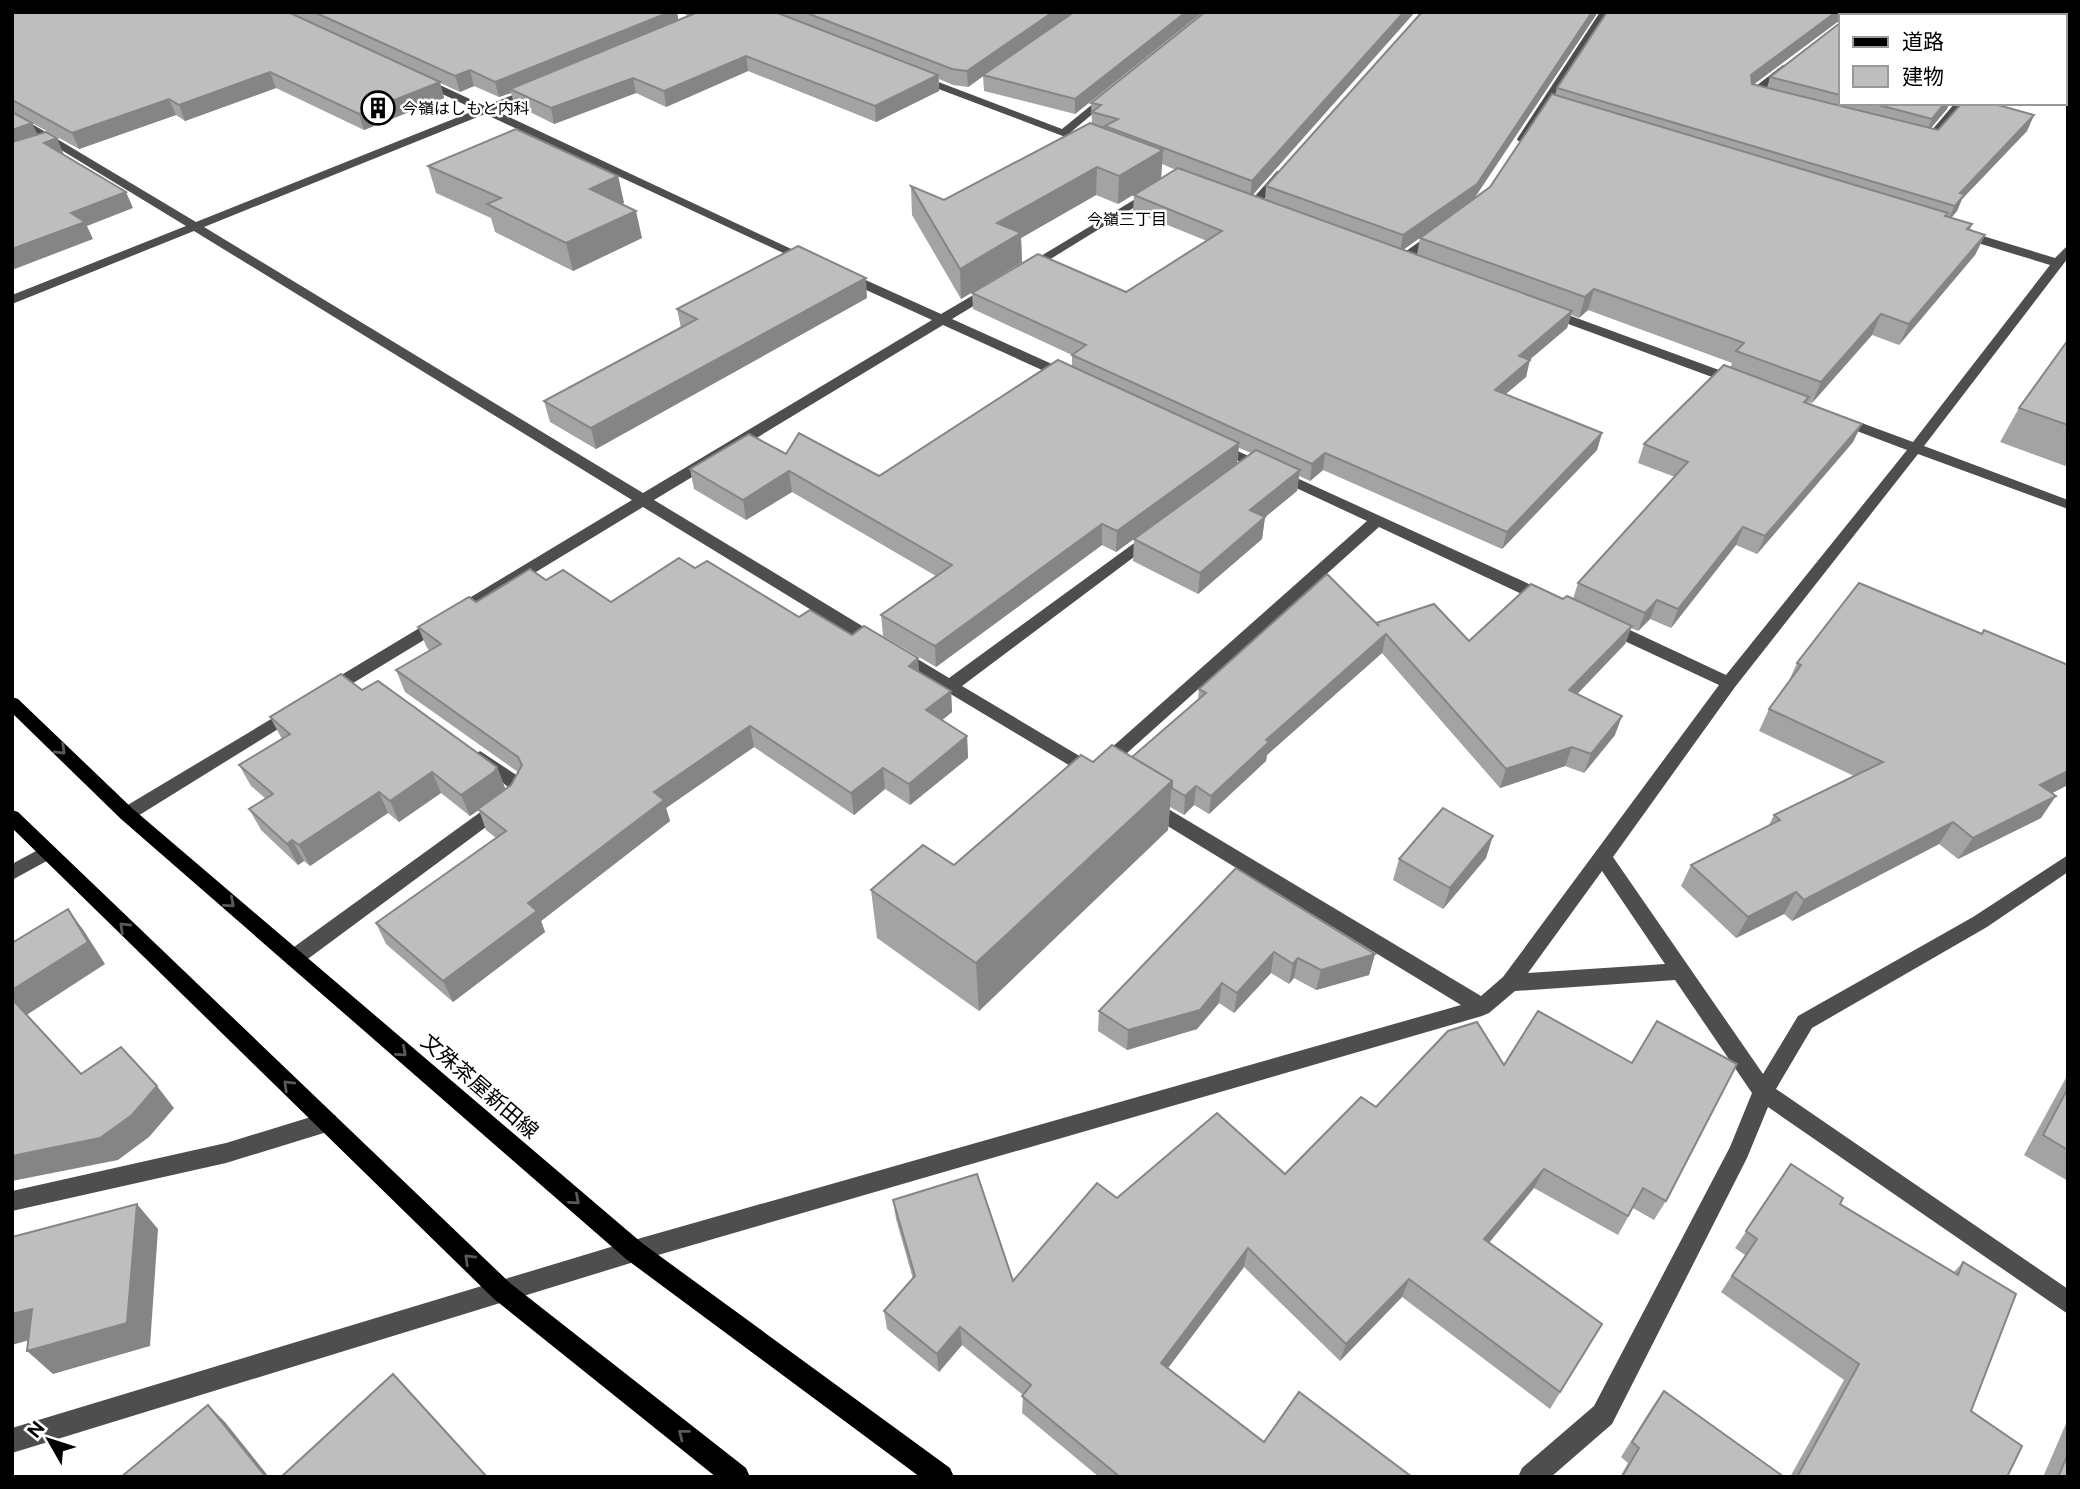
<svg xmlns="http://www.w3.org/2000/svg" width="2080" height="1489" viewBox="0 0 2080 1489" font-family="'Public Sans','Noto Sans JP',sans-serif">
	<rect width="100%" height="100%" fill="#fff"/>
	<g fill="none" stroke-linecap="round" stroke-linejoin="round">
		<g fill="#4e4e4e" fill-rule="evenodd">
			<polygon points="1600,12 1610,12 1526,141 1518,141 1517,139"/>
			<polygon points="1783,65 1792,67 1759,94 1765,95 1765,99 1747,97 1747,93"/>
			<polygon points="912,75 920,75 1062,129 1105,94 1114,96 1071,132 1093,141 1093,145 1089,146 912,79"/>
			<polygon points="419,79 427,79 485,106 528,89 536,89 536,93 494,110 817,261 807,264 485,114 204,227 643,493 932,320 842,279 842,273 850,273 941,314 987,287 995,287 995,293 952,319 1074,374 1074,380 1064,380 943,325 654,500 882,638 884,642 882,646 870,646 643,507 335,694 323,694 321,690 323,686 632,500 194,231 12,304 12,295 186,226 12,120 12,112 196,222 476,110 419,83"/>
			<polygon points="2064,86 2068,87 2068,93 2064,92"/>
			<polygon points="1955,103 1966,103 1932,144 1916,141 1916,137 1926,137"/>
			<polygon points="1277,171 1287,173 1257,207 1249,207 1249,203"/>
			<polygon points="1152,189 1158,192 1156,194 1031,271 1021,268"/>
			<path d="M1955,230H1963L2055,258L2068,245V258L1924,446L2068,500V509L1918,454L1735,687L1613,857L1763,1074L1798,1016L1973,917L2068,855V872L1987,927L1812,1028L1776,1089L2068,1289V1314L1768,1107L1747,1158L1612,1424L1551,1477H1518L1522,1468L1594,1406L1730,1147L1752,1093L1675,980L1515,991L1489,1013L1482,1016L634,1262L12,1453V1428L634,1240L1461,1005L1143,811L1140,806L1143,801H1155L1481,996L1503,977L1719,685L1603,631L1601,627L1603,623H1615L1726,675L1907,450L1833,422V416H1843L1913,442L2050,265L1955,236ZM1602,871L1665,964L1528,973Z"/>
			<polygon points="1433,232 1443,235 1407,262 1399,262 1399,256"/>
			<polygon points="1549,308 1741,378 1743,381 1741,384 1731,384 1544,315 1543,312"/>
			<polygon points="1218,442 1551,594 1553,598 1545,603 1539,602 1379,527 1107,771 1092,779 894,660 892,656 894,652 906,652 949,678 1148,533 1158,533 1161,536 1158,539 962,686 1093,764 1367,521 1213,449 1213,443"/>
			<polygon points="293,706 302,712 299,716 133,819 121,819 118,814 121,809"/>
			<polygon points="480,751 524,780 527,785 517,804 301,964 294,966 287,964 284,958 287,952 504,795 508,787 471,757"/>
			<polygon points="47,845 54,847 56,852 54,857 12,880 12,864"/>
			<polygon points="327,1112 335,1115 338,1122 335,1129 327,1132 226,1163 12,1211 12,1191 226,1143"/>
		</g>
		<g fill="#000" fill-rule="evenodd">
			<polygon points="12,697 18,699 133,809 642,1243 950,1468 954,1477 920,1477 626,1259 121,819 12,713"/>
			<polygon points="12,810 18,812 510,1283 746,1468 750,1477 716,1477 494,1299 12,828"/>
		</g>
	</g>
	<g fill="#a3a3a3" fill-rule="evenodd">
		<polygon points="12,12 677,12 678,20 688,16 681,12 1203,12 1075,114 984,91 983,76 968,87 953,85 939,79 939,91 876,122 748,71 666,107 636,93 554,124 514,104 511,93 499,97 474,86 460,92 440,83 444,98 364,130 276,88 185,121 176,115 79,149 12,112"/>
		<path d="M1205,12H1415L1252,195L1265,200L1266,186L1422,12H1598L1474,199L1490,187L1555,95L1557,88L1607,12H2068V30L2064,29V16H1840V20L1754,84L1767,88L1770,77L1840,23V103H1949L1947,109L1931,128L1938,130L2034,115L2027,131L1962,199L1957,211L1951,218L1972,224L1970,230L1985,235L1975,255L1899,345L1872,335L1812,403L1807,402L1806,403L1853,442L1757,554L1736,545L1671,628L1650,619L1638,631L1631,628L1625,644L1577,694L1615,735L1584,773L1565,766L1500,788L1382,653L1267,755L1266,761L1209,814L1194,805L1184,815L1170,807L1168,830L979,1011L877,938L871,890L954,865L1093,762L1132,757L1198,700L1199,689L1376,623L1469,641L1563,599H1573L1578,583L1675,477L1638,463L1644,444L1730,368L1732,363L1588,310L1579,318L1571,315L1567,328L1529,360L1526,377L1506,394L1602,433L1597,450L1502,549L1323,470L1310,481L1299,476L1297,491L1265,517L1262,539L1198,594L1133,561L1134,539L1251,453L1239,448L1237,464L1116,552L1102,545L936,667L883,636L881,615L936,576L792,492L746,520L694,489L690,469L786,454L879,476L1072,367V355L973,309L972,293L1126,292L1207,241L1133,211L1134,195L1176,170L1162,164L1161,178L1118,204L1096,195L1021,238L1022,262L961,299L912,215L911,186L944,200L1092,123L1091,103ZM1434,228L1420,238L1417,255L1403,250Z"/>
		<polygon points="428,166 618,176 624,203 622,204 642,238 573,271 495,232 491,218 436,193"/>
		<polygon points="867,298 596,449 550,422 544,401 681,328 677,309"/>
		<polygon points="2068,340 2068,467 2000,442 2019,408"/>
		<polygon points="695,568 799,617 852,635 919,672 951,691 952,712 942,720 967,736 968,758 910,805 885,789 854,815 754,747 666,808 670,821 541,921 545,932 453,1002 386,944 376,923 496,838 486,830 479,810 470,816 441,793 399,822 388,813 310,866 304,861 298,865 261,830 249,809 266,799 251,786 239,765 282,739 270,717 362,690 497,767 505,788 503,790 511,785 518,772 405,692 396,670 430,651 427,648 418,627 476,602 546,580 611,602"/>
		<polygon points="1797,663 2052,793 2041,818 1958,859 1939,844 1792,921 1784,914 1736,938 1681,886 1691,865 1768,827 1774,815 1854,776 1759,731 1769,709 1787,685"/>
		<polygon points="1486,858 1443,909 1393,880 1399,859"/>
		<polygon points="1236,868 1375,954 1369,975 1316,990 1294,978 1289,984 1271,973 1234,1013 1219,1003 1197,1029 1127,1050 1098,1031 1099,1011"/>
		<polygon points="1504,1065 1666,1201 1654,1220 1633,1208 1618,1235 1534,1188 1489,1243 1602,1324 1550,1409 1402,1297 1340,1361 1244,1267 1168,1368 1264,1442 1412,1477 1099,1477 1022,1413 1023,1395 962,1345 939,1372 887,1329 884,1311 913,1279 896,1219 893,1200 1013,1281 1117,1198 1285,1174 1376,1107"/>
		<polygon points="2068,1074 2068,1181 2024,1155"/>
		<polygon points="1791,1164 1840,1204 1954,1272 1963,1262 1971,1411 2007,1477 1790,1477 1844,1380 1721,1292 1745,1255 1735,1248"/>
		<polygon points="1664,1391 1784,1477 1620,1477 1628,1463 1621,1457 1653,1406"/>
		<polygon points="2068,1419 2068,1477 2043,1477"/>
	</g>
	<g fill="#858585">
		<polygon points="670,12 677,12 679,25 510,89 511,93 499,97 495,82"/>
		<polygon points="1053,12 1074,12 968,87 967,71"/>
		<polygon points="1186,12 1203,12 1075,114 1075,99"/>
		<polygon points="1404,12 1415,12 1250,198 1252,181"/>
		<polygon points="1592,12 1598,12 1473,200 1400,252 1403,235"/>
		<polygon points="1836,12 1843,12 1842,16 1840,16 1840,20 1745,91 1751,75"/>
		<polygon points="2007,12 2013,12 2012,16 2003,16"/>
		<polygon points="746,56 748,71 666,107 664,91"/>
		<polygon points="470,70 474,86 460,92 455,76"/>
		<polygon points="270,72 276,88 185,121 179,105"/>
		<polygon points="938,75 939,91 876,122 875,106"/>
		<polygon points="633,78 636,93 554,124 551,108"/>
		<polygon points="440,82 444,98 364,130 359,114"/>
		<polygon points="169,99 176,115 79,149 72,133"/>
		<polygon points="1945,103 1949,103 1947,109 1925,135 1932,119"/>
		<polygon points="2034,115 2027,131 1962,199 1957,211 1947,223 1960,193"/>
		<polygon points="32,123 40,139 12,149 12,130"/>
		<polygon points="57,138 64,155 44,143"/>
		<polygon points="1163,150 1161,178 1118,204 1119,176"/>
		<polygon points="1097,167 1096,195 1021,238 1022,262 961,299 960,269 997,223"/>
		<polygon points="618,176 624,203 596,216 590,189"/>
		<polygon points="126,192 133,208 87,226 93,239 12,270 12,249 71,213"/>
		<polygon points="636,211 642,238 573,271 566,243"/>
		<polygon points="1985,235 1975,255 1899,345 1909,324"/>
		<polygon points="866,278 867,298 596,449 591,428"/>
		<polygon points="1594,289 1588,310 1579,318 1585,297"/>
		<polygon points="1572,311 1567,328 1515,372 1519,356"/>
		<polygon points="1881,314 1872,335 1812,403 1821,382"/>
		<polygon points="1530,360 1526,377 1491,406 1495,390"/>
		<polygon points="1862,424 1853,442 1757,554 1765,536"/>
		<polygon points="1602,433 1597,450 1502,549 1507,532"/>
		<polygon points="1239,443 1237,464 1116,552 1117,531"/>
		<polygon points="1325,453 1323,470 1310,481 1312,464"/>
		<polygon points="1300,470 1297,491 1247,532 1250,510"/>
		<polygon points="789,471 792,492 746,520 743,500"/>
		<polygon points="1265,517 1262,539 1198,594 1200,573"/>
		<polygon points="1102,524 1102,545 936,667 935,646"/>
		<polygon points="1743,527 1736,545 1671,628 1678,609"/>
		<polygon points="1657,600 1650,619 1638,631 1645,613"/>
		<polygon points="1632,626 1625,644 1563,709 1569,690"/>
		<polygon points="1386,634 1382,653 1267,755 1266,761 1209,814 1211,796 1266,740"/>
		<polygon points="918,658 920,680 909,666"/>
		<polygon points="951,691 952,712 928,732 926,710"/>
		<polygon points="1622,716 1615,735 1584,773 1591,754"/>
		<polygon points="750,726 754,747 666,808 670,821 541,921 545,932 453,1002 443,981 528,903 654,792"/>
		<polygon points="967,736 968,758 910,805 909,784"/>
		<polygon points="1572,747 1565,766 1500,788 1506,769"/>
		<polygon points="497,767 505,788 502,793 470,816 461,795"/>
		<polygon points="883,768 885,789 854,815 851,793"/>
		<polygon points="2068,771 2068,785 2026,807 2040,785"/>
		<polygon points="432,772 441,793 399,822 390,801"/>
		<polygon points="1172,781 1168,830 979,1011 976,963"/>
		<polygon points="1196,786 1194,805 1184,815 1185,796"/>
		<polygon points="379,792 388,813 310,866 299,845"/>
		<polygon points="2056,796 2041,818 1958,859 1973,838"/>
		<polygon points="1953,822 1939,844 1792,921 1804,900"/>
		<polygon points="1493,836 1486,858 1443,909 1450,888"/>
		<polygon points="292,840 304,861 298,865 287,844"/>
		<polygon points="1796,892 1784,914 1736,938 1748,917"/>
		<polygon points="68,909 84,931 105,964 25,1016 12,1000 12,990"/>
		<polygon points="1274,952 1271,973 1234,1013 1237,993"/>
		<polygon points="1375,954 1369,975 1316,990 1321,970"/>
		<polygon points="1298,958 1294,978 1289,984 1293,964"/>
		<polygon points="1222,983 1219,1003 1197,1029 1127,1050 1128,1030"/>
		<polygon points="157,1086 174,1108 149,1137 118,1160 12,1181 12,1156"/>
		<polygon points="1544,1169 1534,1188 1476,1258 1484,1239"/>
		<polygon points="137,1204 158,1229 150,1346 53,1374 27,1351"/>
		<polygon points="1248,1248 1244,1267 1159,1380 1161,1363"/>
		<polygon points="1409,1279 1402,1297 1340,1361 1346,1344"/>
		<polygon points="32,1309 57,1332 12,1345 12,1314"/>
		<polygon points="960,1327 962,1345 939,1372 937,1354"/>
		<polygon points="208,1405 225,1422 269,1477 266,1477"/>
	</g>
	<g fill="#bebebe" stroke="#858585" stroke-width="2">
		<polygon points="12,12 288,12 440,82 359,114 270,72 179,105 169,99 72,133 12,100"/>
		<polygon points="314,12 670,12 495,82 470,70 455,76"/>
		<polygon points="698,12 775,12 938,75 875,106 746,56 664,91 633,78 551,108 510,89"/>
		<polygon points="804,12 1053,12 967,71 952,69"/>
		<polygon points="1074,12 1186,12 1075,99 983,75"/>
		<polygon points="1205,12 1404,12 1252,181 1105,126 1118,119 1092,112 1101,105 1091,103"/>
		<polygon points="1422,12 1592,12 1477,184 1403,235 1266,186"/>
		<polygon points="1607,12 1836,12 1751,75 1752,84 1938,130 1962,103 1991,103 2034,115 1960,193 1965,194 1955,206 1557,88"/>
		<polygon points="1846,12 2007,12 2003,16 1847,16"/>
		<polygon points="1840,23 1840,95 1770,77"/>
		<polygon points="1552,94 1948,213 1945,216 1972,224 1967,229 1985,235 1909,324 1881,314 1821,382 1736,351 1744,343 1594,289 1585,297 1420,238 1490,187"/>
		<polygon points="1871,103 1945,103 1932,119"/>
		<polygon points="12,112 32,123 12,130"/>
		<polygon points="1090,123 1163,150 1119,176 1097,167 997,223 1021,233 960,269 911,186 944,200"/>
		<polygon points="516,129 618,176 590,189 636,211 566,243 487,204 501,198 428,166"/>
		<polygon points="46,132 57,138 44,143 126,192 71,213 85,222 12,249 12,142"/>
		<polygon points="1178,168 1572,311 1519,356 1530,360 1495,390 1602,433 1507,532 1325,453 1312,464 1072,355 1086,345 972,293 1038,254 1126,292 1222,231 1134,195"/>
		<polygon points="798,246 866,278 591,428 544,401 697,319 677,309"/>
		<polygon points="2068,340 2068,425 2019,408"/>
		<polygon points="1058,360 1239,443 1117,531 1102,524 935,646 881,615 952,565 789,471 743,500 690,469 749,434 786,454 799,433 879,476"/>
		<polygon points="1724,365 1809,397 1804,402 1862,424 1765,536 1743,527 1678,609 1657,600 1645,613 1578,583 1688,462 1644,444"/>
		<polygon points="1256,450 1300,470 1250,510 1265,517 1200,573 1134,539"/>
		<polygon points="679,558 695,568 707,561 799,617 810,610 852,635 864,626 918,658 909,666 951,691 926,710 967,736 909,784 883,768 851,793 750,726 654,792 664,800 528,903 537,911 443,981 376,923 506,831 478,809 511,785 522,765 518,757 396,670 441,644 418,627 469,597 476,602 530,569 546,580 563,570 611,602"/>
		<polygon points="1327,574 1379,626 1376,623 1434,604 1469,641 1531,584 1563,599 1567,596 1632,626 1569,690 1622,716 1591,754 1572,747 1506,769 1386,634 1266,740 1269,742 1211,796 1196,786 1185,796 1172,788 1172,781 1132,757 1206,693 1199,689"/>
		<polygon points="1859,583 1982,634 1984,630 2068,665 2068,771 2040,785 2056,796 1973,838 1953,822 1804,900 1796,892 1748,917 1691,865 1780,820 1774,815 1883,762 1769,709 1801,665 1797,663"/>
		<polygon points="341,674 362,690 378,681 497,767 494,772 461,795 432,772 390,801 379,792 299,845 292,840 287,844 249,809 273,794 239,765 290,734 270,717"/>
		<polygon points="1112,745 1172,781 976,963 871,890 923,845 954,865 1081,755 1093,762"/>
		<polygon points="1443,808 1493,836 1450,888 1399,859"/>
		<polygon points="1236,868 1375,954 1321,970 1298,958 1293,964 1274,952 1237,993 1222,983 1200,1010 1128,1030 1099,1011"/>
		<polygon points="68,909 88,942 12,990 12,943"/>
		<polygon points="12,999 81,1074 121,1047 157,1086 132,1115 100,1138 12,1156"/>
		<polygon points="1538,1011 1632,1063 1657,1021 1737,1064 1666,1201 1643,1188 1628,1216 1544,1169 1484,1239 1602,1324 1560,1392 1409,1279 1346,1344 1248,1248 1161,1363 1264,1442 1299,1392 1412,1477 1120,1477 1022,1396 1031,1385 960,1327 937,1354 884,1311 915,1276 893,1200 977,1174 1013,1281 1097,1183 1117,1198 1217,1113 1285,1174 1361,1097 1376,1107 1448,1031 1477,1022 1504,1065"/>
		<polygon points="2068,1088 2068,1150 2043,1135"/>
		<polygon points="1791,1164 1843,1198 1840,1204 1958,1275 1963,1262 2016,1294 1971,1411 2022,1446 2007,1477 1797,1477 1859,1364 1732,1276 1757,1239 1746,1231"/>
		<polygon points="137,1204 127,1323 27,1351 32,1309 12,1314 12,1237"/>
		<polygon points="393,1374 487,1477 281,1477"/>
		<polygon points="1664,1391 1784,1477 1622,1477 1639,1448 1632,1442"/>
		<polygon points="208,1405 266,1477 121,1477"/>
		<polygon points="2068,1454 2068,1477 2058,1477"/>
	</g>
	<defs><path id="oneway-chevron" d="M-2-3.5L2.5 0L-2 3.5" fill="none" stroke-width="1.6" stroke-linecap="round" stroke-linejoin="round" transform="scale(1.75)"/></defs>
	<g stroke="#595959">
		<use href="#oneway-chevron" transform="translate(61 750) rotate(44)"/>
		<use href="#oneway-chevron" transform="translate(230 903) rotate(41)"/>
		<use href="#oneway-chevron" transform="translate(124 927) rotate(-136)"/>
		<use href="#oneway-chevron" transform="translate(402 1052) rotate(41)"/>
		<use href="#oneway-chevron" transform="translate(288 1085) rotate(-136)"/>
		<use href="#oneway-chevron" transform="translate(575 1200) rotate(41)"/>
		<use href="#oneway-chevron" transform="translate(469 1259) rotate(-136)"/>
		<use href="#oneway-chevron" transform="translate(683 1434) rotate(-142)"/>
	</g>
	<defs>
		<symbol id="building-ring" viewBox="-11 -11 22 22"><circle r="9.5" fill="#fff" stroke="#000" stroke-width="1.5"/><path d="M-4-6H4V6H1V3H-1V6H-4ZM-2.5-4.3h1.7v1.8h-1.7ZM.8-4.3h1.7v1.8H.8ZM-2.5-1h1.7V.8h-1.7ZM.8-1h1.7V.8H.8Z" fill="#000"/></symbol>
	</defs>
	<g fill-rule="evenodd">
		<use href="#building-ring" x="359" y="89" width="38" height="38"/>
	</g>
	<g text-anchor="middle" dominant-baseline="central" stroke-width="5" stroke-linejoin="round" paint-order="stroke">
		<g font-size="16" fill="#000" stroke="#fff" text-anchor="start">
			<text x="402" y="108">今嶺はしもと内科</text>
		</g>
		<g font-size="16" fill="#000" stroke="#fff">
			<text x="1127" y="219">今嶺三丁目</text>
		</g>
		<g font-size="21" fill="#000" stroke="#fff">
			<text transform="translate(480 1086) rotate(41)">文殊茶屋新田線</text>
		</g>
	</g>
	<rect width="2080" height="1489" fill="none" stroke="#000000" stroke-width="28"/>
	<rect x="1839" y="14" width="228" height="91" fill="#ffffff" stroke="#999999" stroke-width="2"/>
	<rect x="1853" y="37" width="35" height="10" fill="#000000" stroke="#999999" stroke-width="2"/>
	<text x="1902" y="49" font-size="21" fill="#000000">道路</text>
	<rect x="1853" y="66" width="35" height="21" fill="#bebebe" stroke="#999999" stroke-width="2"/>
	<text x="1902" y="84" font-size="21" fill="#000000">建物</text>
	<g transform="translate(49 1440) rotate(309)" stroke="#ffffff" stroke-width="5" paint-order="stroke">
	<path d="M0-5L12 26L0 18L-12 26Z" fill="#000000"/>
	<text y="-10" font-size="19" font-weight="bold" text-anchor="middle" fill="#000000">N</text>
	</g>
</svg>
